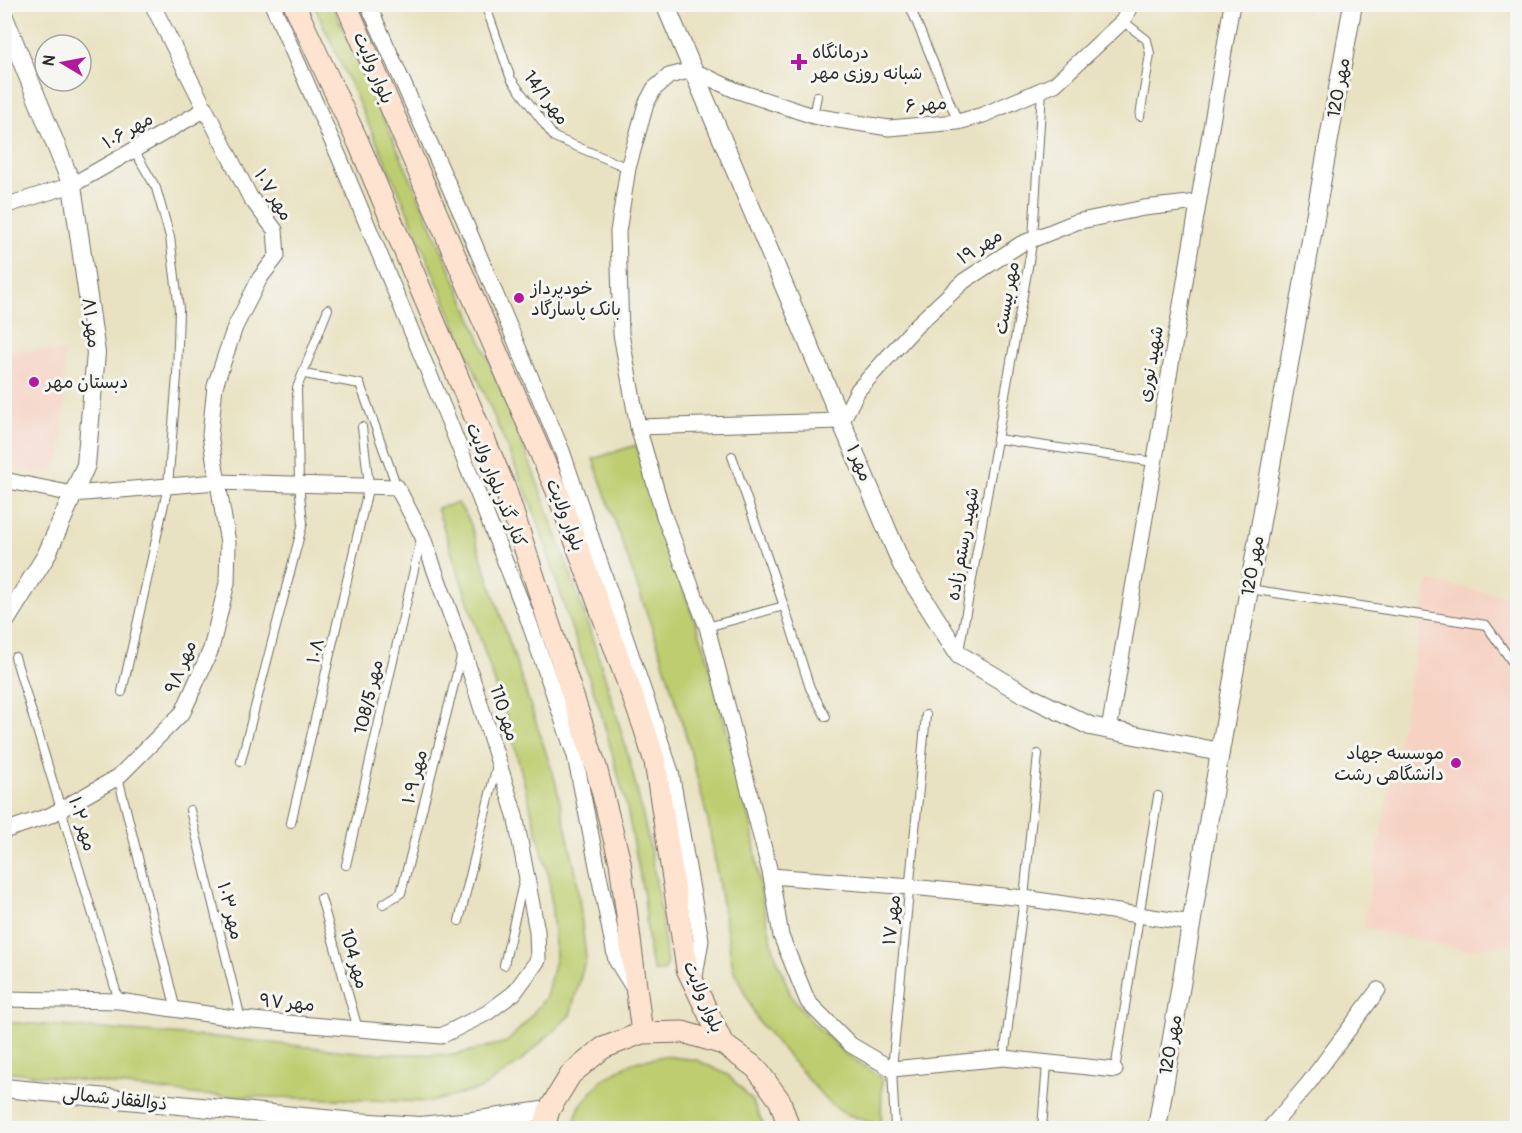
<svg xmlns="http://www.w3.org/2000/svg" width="1522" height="1133" viewBox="0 0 1522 1133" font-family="Pangolin,'Playpen Sans Arabic',sans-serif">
	<rect width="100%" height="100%" fill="#f6f6f2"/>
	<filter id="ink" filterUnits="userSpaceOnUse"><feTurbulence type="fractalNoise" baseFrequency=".0167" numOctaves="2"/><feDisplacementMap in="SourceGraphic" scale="12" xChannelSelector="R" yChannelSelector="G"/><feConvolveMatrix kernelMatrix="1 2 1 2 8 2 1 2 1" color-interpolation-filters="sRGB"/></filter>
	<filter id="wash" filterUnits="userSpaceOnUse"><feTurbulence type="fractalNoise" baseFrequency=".008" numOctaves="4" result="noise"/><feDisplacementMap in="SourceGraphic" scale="24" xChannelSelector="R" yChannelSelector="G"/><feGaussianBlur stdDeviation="1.35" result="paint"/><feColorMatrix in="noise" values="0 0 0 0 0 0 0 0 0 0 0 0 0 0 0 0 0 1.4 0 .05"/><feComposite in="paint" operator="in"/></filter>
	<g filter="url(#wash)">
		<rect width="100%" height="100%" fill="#e9e2c2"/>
		<g fill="#f6d2c3">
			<polygon points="4,349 64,352 64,412 61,455 53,471 35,473 5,466"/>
			<polygon points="1429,581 1517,598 1517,942 1465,950 1363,928"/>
		</g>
		<g fill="#becd6f" stroke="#747c4d" stroke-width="1.5">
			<path d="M314,5H332C392,137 453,270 507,405C530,460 550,517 570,573C615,701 655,830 667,966L663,972L654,971L650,958L644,896L627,808L600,709L570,624L536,516L395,182Z"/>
			<polygon points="636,445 657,518 706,651 752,828 761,895 774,951 791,996 813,1023 846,1054 882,1078 881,1126 846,1114 828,1102 758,1021 733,968 708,821 688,742 660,651 593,459"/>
			<polygon points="458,503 469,520 555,780 576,873 586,958 570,1015 520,1062 481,1089 430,1102 201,1095 5,1071 5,1022 226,1038 365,1053 454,1055 507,1042 527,1021 546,997 556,956 549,878 509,725 437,508"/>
			<polygon points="664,1056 697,1060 728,1075 751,1099 765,1128 571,1128 580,1106 602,1080 631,1063"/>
		</g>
	</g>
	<g filter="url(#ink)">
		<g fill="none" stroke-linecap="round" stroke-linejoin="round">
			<defs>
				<g id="service">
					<polyline points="485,4 511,79 554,137 628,168"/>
					<polyline points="909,4 958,122"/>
					<polyline points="1123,21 1147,40 1150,54 1140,116"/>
					<polyline points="813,116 817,96"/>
					<polyline points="304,374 360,384 397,487"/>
					<polyline points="998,439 1154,462"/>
					<polyline points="732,456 784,606 810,688 826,717"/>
					<polyline points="1249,589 1486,625 1518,670"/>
					<polyline points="707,627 784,606"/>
					<polyline points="959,651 1033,239 1042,90"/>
					<polyline points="15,657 119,1001"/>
					<polyline points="122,692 168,486 177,376 179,309 170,237 156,188 134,150"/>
					<polyline points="241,761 303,523 299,484 297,388 328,309"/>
					<polyline points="118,777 176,1010"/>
					<polyline points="190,810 241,1019"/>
					<polyline points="291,823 369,485 362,427"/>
					<polyline points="346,865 421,539"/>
					<polyline points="321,898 358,1029"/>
					<polyline points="383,904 401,893 462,653"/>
					<polyline points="459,921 497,765"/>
					<polyline points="504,965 524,879"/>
					<polyline points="1004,1058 1024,898 1038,754"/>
					<polyline points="1115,1070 1158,796"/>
					<polyline points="895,1128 892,1069 926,715"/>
					<polyline points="1042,1128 1047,1064"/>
				</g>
				<g id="minor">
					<polyline points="272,4 340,159 448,419 528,619 575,756 616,960 634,989"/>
					<polyline points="368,4 465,222 562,451 671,772 701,940 694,982"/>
					<polyline points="4,206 72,185 204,110"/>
					<polyline points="638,427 842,421 858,390 916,326 964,281 1021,244 1076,222 1144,208 1198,202"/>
					<polyline points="4,480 73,494 216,482 397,487 422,535 463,649 515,815 537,931 538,960 514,993 487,1013 441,1036 241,1019 119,1001 4,999"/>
					<polyline points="1109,730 1232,4"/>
					<polyline points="4,831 51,815 118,777 183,712 211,649 227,583 228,543 210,435 215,386 235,327 260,278 277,256 275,230 250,197 152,4"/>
					<polyline points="771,876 911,887 1024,898 1192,923"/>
					<polyline points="1115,1070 1004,1058 892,1069 851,1045 808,1002 781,936 771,876 707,627 664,516 638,427 621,334 618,232 628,168 646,104 654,89 669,76 692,70 735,90 813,116 889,128 958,122 983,115 1055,84 1123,21 1131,4"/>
					<polyline points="1270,1128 1308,1084 1378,990"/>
				</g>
				<g id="tertiary">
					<polyline points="665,4 902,565 959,655 1024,694 1090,726 1220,752"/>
					<polyline points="4,17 72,185 96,353 86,465 46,556 4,623"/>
					<polyline points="4,1088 355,1122 420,1126 472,1121 549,1110"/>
					<polyline points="1157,1128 1220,752 1353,4"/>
				</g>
				<g id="secondary">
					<polyline points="294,4 359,144 505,488 596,767 620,862 642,1033"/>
					<polyline points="346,4 556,489 644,727 655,762 687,969 723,1044"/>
					<polyline points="544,1128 549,1110 571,1074 603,1048 642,1033 683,1032 723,1044 756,1068 780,1101 789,1128"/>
				</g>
			</defs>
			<use href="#service" stroke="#6e6b60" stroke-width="10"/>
			<use href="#minor" stroke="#6e6b60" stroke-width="17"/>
			<use href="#tertiary" stroke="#6e6b60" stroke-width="20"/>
			<use href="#secondary" stroke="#6e6b60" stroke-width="23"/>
			<use href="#service" stroke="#fff" stroke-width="8"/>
			<use href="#minor" stroke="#fff" stroke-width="15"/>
			<use href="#tertiary" stroke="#fff" stroke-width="18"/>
			<use href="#secondary" stroke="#fee3d1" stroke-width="21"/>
		</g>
	</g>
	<g fill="#b5179e" stroke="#f6f6f2" stroke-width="2">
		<path d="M796 53h6v6h6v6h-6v6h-6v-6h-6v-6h6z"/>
		<circle cx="519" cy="298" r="6"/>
		<circle cx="34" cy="382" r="6"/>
		<circle cx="1456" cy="763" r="6"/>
	</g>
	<g text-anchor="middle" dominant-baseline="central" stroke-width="6" stroke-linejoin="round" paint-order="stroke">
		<g font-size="18" fill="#2b2b2b" stroke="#f6f6f2" text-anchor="start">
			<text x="812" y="52">درمانگاه<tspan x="812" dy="21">شبانه روزی مهر</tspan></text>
			<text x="531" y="288">خودپرداز<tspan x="531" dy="21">بانک پاسارگاد</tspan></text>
			<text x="46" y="382">دبستان مهر</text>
			<text x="1444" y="753" text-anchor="end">موسسه جهاد<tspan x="1444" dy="21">دانشگاهی رشت</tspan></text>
		</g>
		<g font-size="18" fill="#2b2b2b" stroke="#f6f6f2">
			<text transform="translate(373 68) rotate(67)">بلوار ولایت</text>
			<text transform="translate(1339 88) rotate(-80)">مهر 120</text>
			<text transform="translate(546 98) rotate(53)">مهر 14/1</text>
			<text transform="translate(926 105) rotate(-5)">مهر ۶</text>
			<text transform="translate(128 131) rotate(-30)">مهر ۱۰۶</text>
			<text transform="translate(273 195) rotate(59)">مهر ۱۰۷</text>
			<text transform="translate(980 247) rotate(-33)">مهر ۱۹</text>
			<text transform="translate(1007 298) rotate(-80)">مهر بیست</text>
			<text transform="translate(91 323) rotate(83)">مهر ۸۱</text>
			<text transform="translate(1151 364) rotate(-80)">شهید نوری</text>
			<text transform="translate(859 463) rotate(67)">مهر ۱</text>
			<text transform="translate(496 485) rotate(68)">کنار گذر بلوار ولایت</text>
			<text transform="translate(565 515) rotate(69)">بلوار ولایت</text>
			<text transform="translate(963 544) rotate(-80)">شهید رستم زاده</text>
			<text transform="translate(1253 566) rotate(-80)">مهر 120</text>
			<text transform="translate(316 651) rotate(-77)">۱۰۸</text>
			<text transform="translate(181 667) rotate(-68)">مهر ۹۸</text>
			<text transform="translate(369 697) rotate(-77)">مهر 108/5</text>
			<text transform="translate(504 713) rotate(72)">مهر 110</text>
			<text transform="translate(415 777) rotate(-76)">مهر ۱۰۹</text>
			<text transform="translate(82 824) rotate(73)">مهر ۱۰۲</text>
			<text transform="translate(230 911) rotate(76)">مهر ۱۰۳</text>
			<text transform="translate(892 920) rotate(-84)">مهر ۱۷</text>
			<text transform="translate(354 959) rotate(74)">مهر 104</text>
			<text transform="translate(703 997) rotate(67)">بلوار ولایت</text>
			<text transform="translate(287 1003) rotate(5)">مهر ۹۷</text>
			<text transform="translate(1171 1045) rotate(-80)">مهر 120</text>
			<text transform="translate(115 1099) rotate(6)">ذوالفقار شمالی</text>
		</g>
	</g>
	<rect width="1522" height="1133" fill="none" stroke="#f6f6f2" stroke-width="24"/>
	<g transform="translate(63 63) rotate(280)"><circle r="28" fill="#f6f6f2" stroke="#a5a5a2" stroke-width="1.5"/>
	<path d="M0-4.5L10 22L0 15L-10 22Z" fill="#b5179e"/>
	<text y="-9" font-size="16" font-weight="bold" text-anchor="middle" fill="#2b2b2b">N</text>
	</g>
</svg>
